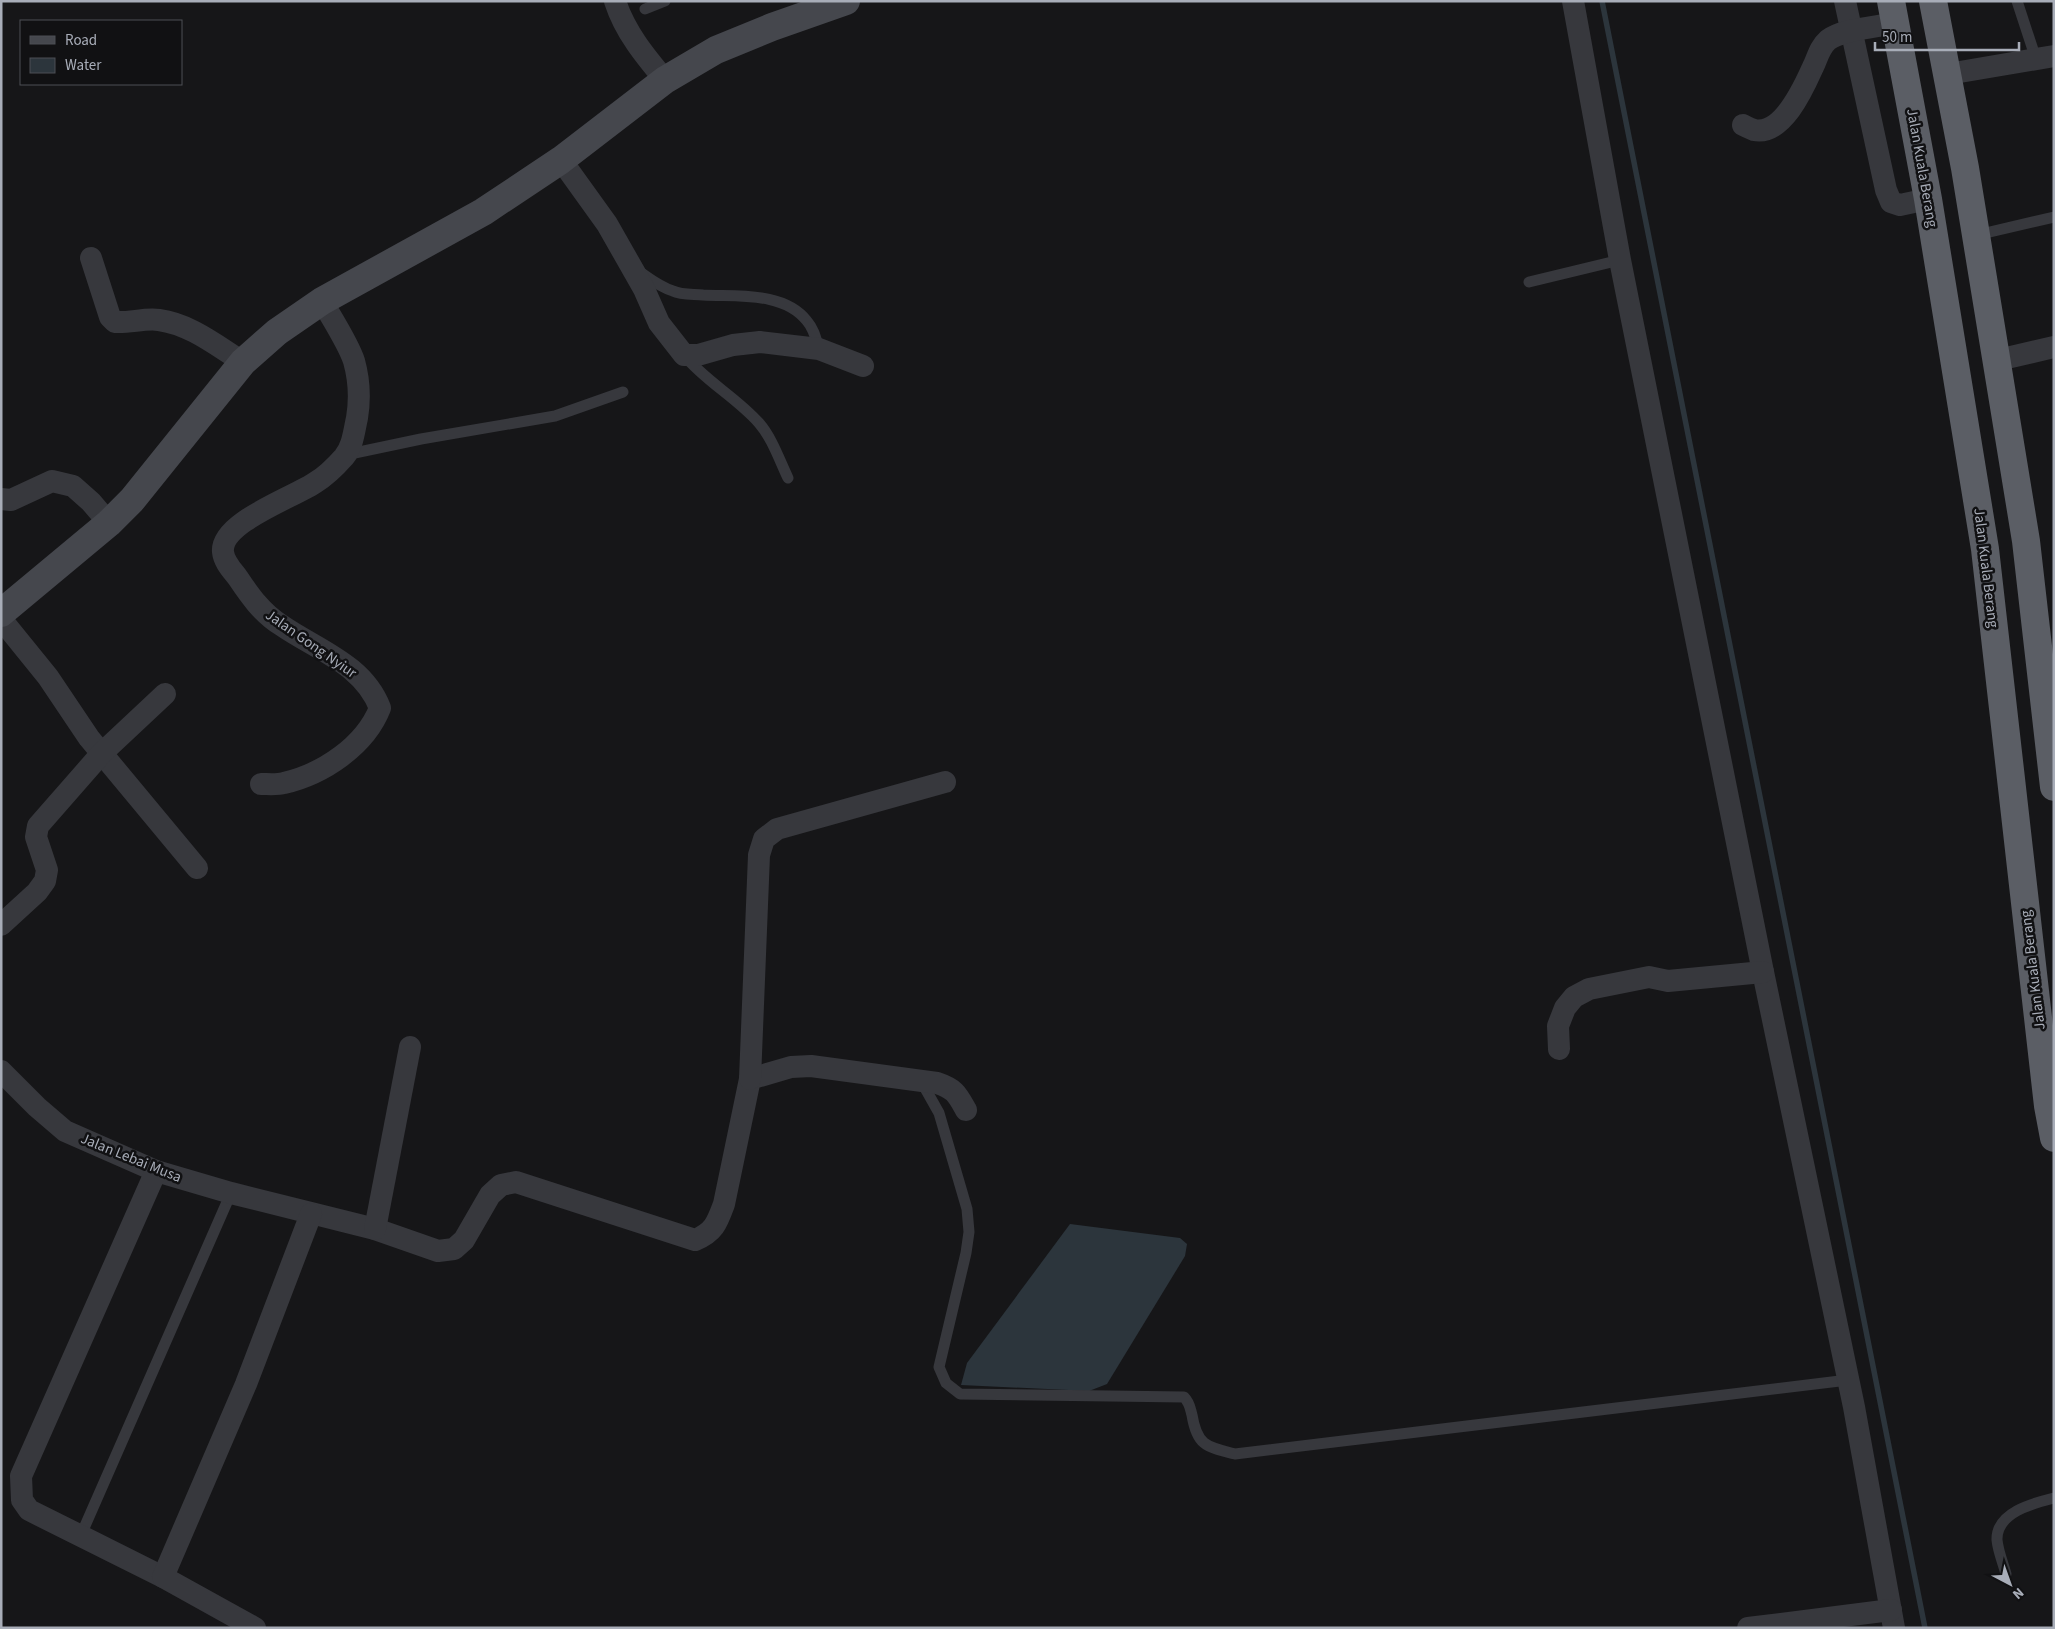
<svg xmlns="http://www.w3.org/2000/svg" width="2055" height="1629" viewBox="0 0 2055 1629" font-family="'Source Sans 3',sans-serif">
	<rect width="100%" height="100%" fill="#161618"/>
	<polygon fill="#2c353c" points="1070,1224 1180,1238 1187,1244 1185,1256 1107,1384 1089,1391 961,1385 967,1363"/>
	<g fill="none" stroke-linecap="round" stroke-linejoin="round">
		<polyline stroke="#2c353c" stroke-width="5.5" points="1602,1 1925,1628"/>
		<g stroke="#37383d" stroke-width="11">
			<polyline points="2017,1 2036,59"/>
			<polyline points="645,9 665,1"/>
			<polyline points="1977,235 2054,217"/>
			<path d="M640,272C650,279 660,287 673,291C681,295 693,294 703,295C736,297 784,291 807,321C814,329 816,339 819,349"/>
			<polyline points="1529,282 1620,260"/>
			<path d="M684,355C705,381 736,397 759,423C772,438 779,459 788,478"/>
			<polyline points="345,455 421,439 555,416 623,392"/>
			<path d="M921,1081L939,1113L967,1209L969,1232L966,1253L939,1367L946,1383L960,1394L1184,1397C1190,1403 1190,1408 1192,1415C1197,1446 1207,1447 1235,1454L1848,1380"/>
			<polyline points="81,1535 231,1193"/>
			<path d="M2006,1574C2003,1563 1998,1551 1997,1540C1996,1512 2034,1503 2054,1498"/>
		</g>
		<g stroke="#37383d" stroke-width="22">
			<path d="M615,1C625,32 645,56 665,80"/>
			<polyline points="1573,1 1620,260 1763,972 1854,1407 1894,1628"/>
			<polyline points="1845,1 1886,190 1891,202 1900,205 1928,199"/>
			<polyline points="1948,74 2054,56"/>
			<path d="M1743,125C1747,127 1751,129 1754,130C1783,136 1804,87 1813,67C1818,57 1819,48 1828,40C1842,29 1877,27 1895,23"/>
			<polyline points="561,160 607,224 644,289 659,323 684,355 698,355 733,345 760,342 819,349 863,366"/>
			<path d="M91,258L110,317L115,322C130,323 145,318 159,320C190,324 217,346 243,362"/>
			<polyline points="1998,360 2054,347"/>
			<polyline points="1,499 11,500 52,481 73,486 91,502 109,523"/>
			<polyline points="1,619 48,677 89,738 197,868"/>
			<path d="M261,784C268,784 277,785 284,783C323,774 365,746 380,708C363,664 317,650 281,625C262,613 250,596 238,578C232,570 224,562 223,552C220,522 295,497 316,482C326,476 336,466 344,457C353,446 354,431 357,418C360,400 359,379 354,361C348,343 332,319 322,301"/>
			<polyline points="1,925 37,892 45,881 47,870 36,837 38,826 101,754 165,694"/>
			<polyline points="1559,1049 1558,1026 1565,1008 1574,997 1589,989 1649,977 1668,981 1763,972"/>
			<path d="M1,1071L37,1107L65,1131L156,1171L231,1193L375,1229L438,1251L454,1249L464,1240L490,1195L501,1185L516,1182L695,1240C714,1232 717,1223 724,1204L750,1079L791,1067L811,1066L937,1083C955,1089 957,1094 966,1110"/>
			<polyline points="750,1079 759,855 764,839 777,829 945,782"/>
			<polyline points="156,1171 21,1476 22,1500 29,1510 163,1577"/>
			<polyline points="375,1229 410,1047"/>
			<polyline points="255,1628 163,1577 246,1384 311,1214"/>
			<polyline points="1748,1628 1891,1610"/>
		</g>
		<polyline stroke="#45474d" stroke-width="28" points="1,613 109,523 132,500 243,362 277,332 322,301 483,212 561,160 665,80 716,50 772,27 846,1"/>
		<g stroke="#5b5e65" stroke-width="28">
			<polyline points="1891,1 1928,199 1985,549 2048,1106 2054,1138"/>
			<polyline points="1933,1 1965,168 2026,541 2054,787"/>
		</g>
	</g>
	<g text-anchor="middle" dominant-baseline="central" stroke-width="5" stroke-linejoin="round" paint-order="stroke">
		<g font-size="15" fill="#a8adb8" stroke="#111113">
			<text transform="translate(1922 168) rotate(80)">Jalan Kuala Berang</text>
			<text transform="translate(1986 568) rotate(83)">Jalan Kuala Berang</text>
			<text transform="translate(311 644) rotate(35)">Jalan Gong Nyiur</text>
			<text transform="translate(2033 970) rotate(-97)">Jalan Kuala Berang</text>
			<text transform="translate(131 1158) rotate(22)">Jalan Lebai Musa</text>
		</g>
	</g>
	<rect width="2055" height="1629" fill="none" stroke="#a8adb8" stroke-width="5"/>
	<rect x="20" y="20" width="162" height="65" fill="#111113" stroke="#4d4f55"/>
	<rect x="30" y="36" width="25" height="8" fill="#45474d" stroke="#4d4f55"/>
	<text x="65" y="45" font-size="15" fill="#a8adb8">Road</text>
	<rect x="30" y="58" width="25" height="15" fill="#2c353c" stroke="#4d4f55"/>
	<text x="65" y="70" font-size="15" fill="#a8adb8">Water</text>
	<g transform="translate(2010 1584) rotate(139)" stroke="#111113" stroke-width="4" paint-order="stroke">
	<path d="M0-4L9 19L0 12L-9 19Z" fill="#a8adb8"/>
	<text y="-8" font-size="14" font-weight="bold" text-anchor="middle" fill="#a8adb8">N</text>
	</g>
	<path d="M1875 42v8h144v-8" fill="none" stroke="#a8adb8" stroke-width="2.5"/>
	<text x="1882" y="42" font-size="15" fill="#a8adb8" stroke="#111113" stroke-width="4" paint-order="stroke">50 m</text>
</svg>
